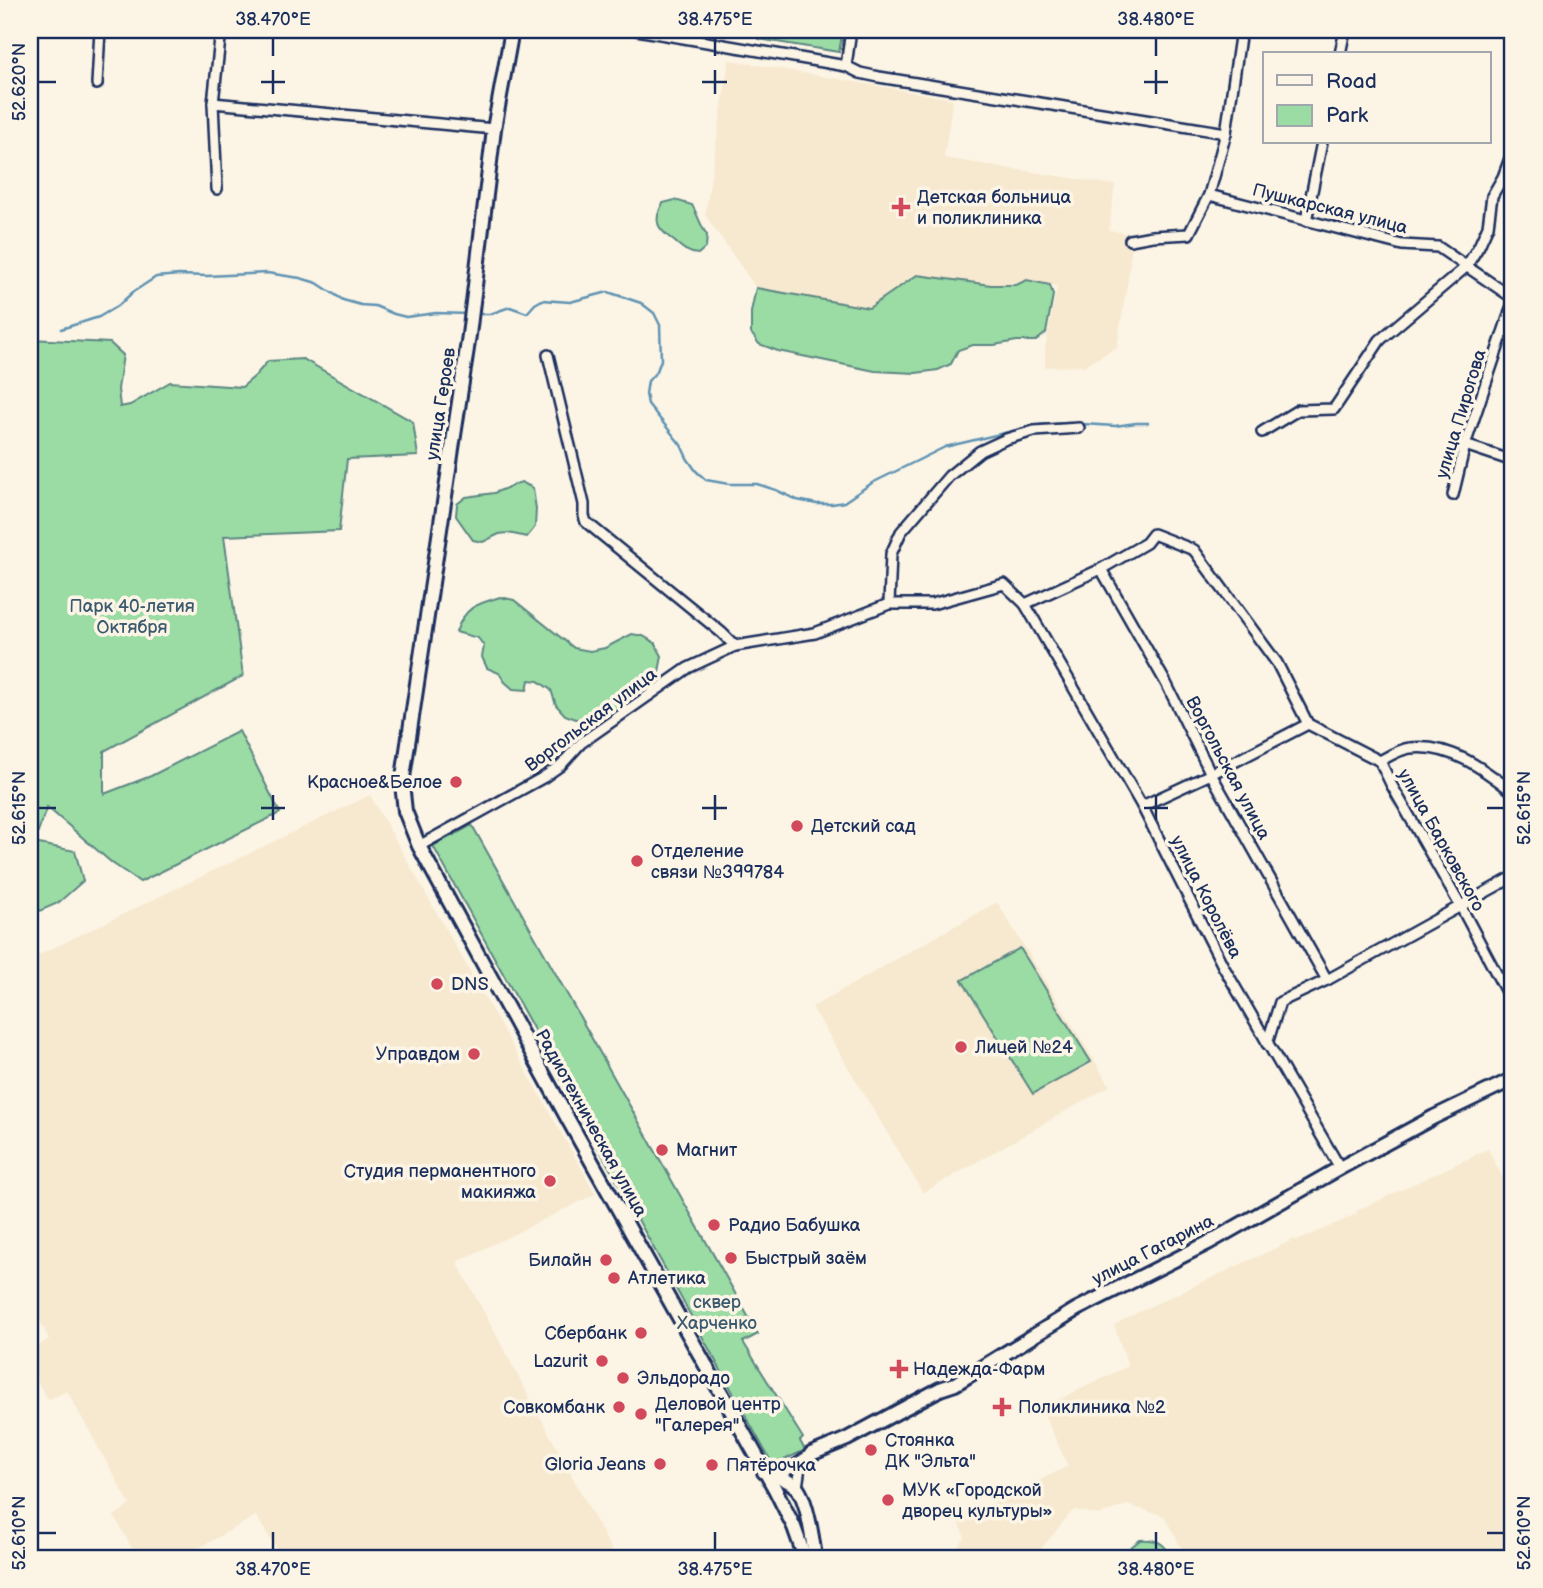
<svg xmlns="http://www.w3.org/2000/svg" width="1543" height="1588" viewBox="0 0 1543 1588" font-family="'Balsamiq Sans',sans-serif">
	<rect width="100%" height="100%" fill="#fcf5e5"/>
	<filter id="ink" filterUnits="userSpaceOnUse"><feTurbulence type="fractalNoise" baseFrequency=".0143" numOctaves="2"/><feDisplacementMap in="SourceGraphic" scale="14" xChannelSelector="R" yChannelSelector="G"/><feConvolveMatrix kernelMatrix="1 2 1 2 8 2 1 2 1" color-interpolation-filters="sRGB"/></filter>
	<g filter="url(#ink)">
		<g fill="#f7e9d0">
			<polygon points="729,60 953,99 944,158 1115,185 1109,230 1133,235 1128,280 1117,347 1084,366 1045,367 1045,349 1057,286 1027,280 1016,285 991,285 917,275 869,308 756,288 705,215"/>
			<polygon points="370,795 596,1194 457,1262 616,1558 282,1558 256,1516 181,1558 137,1558 114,1516 130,1505 67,1391 48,1400 30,1369 30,1351 49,1339 30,1302 30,959"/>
			<polygon points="997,902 1110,1086 923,1193 812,1007"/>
			<polygon points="1488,1149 1507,1186 1513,1184 1513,1558 1187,1558 1164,1516 1127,1505 1099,1515 1075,1510 1069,1515 1034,1558 951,1558 952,1553 965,1538 958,1521 1068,1466 1041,1408 1128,1366 1114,1325 1142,1310 1295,1239 1297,1241 1357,1214 1356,1211"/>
		</g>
		<g fill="#9bdca5" stroke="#5b8682" stroke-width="2">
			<polygon points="759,30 843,30 839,52 758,39"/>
			<path d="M675,200L692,205C698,215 700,225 707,235L706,247L698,254C687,253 682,248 674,241C658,229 652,222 663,203Z"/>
			<polygon points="917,275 991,285 1016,285 1027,280 1050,285 1053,295 1046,333 1036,341 1017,341 994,345 973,345 958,350 951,364 938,370 916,373 875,371 778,351 759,344 751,333 751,312 756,288 869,308"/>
			<polygon points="30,339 110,343 123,355 118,389 120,407 130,405 170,382 242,387 255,376 268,361 303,359 413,422 418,456 347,459 339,531 224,536 243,676 104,751 104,794 151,776 239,731 280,813 140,882 112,863 47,807 34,843 75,851 83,881 58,903 30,915"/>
			<polygon points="521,482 533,488 536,509 535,527 527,537 508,533 499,534 483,542 473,540 456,516 457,504 466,497 494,493"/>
			<path d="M500,597L514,600L574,648L590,651L605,648L632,634L643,636L655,643L662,656L659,672L634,693L612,717L595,720L576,719L565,715L556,705L551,690L538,681L529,680L527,690L513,689L505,682L499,673L487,668L482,657L484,646L478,638L456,632C465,607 476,604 500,597Z"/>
			<polygon points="472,825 758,1334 743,1342 803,1438 800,1441 805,1450 778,1463 772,1463 764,1449 433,846"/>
			<polygon points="1020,948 1091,1062 1033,1094 962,980"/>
			<path d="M1140,1540C1158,1539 1163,1542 1173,1558H1109L1126,1551Z"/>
		</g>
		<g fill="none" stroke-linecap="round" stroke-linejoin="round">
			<g stroke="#5e92b3" stroke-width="2.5">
				<polyline points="475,314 490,314 510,307 527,313 535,304 542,300 570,302 608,292 641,303 654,313 660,325 661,360 657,371 648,381 646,394 648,404 681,445 687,458 696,471 706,480 729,484 757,484 776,490 797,500 817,504 832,504 844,502 872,483 945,447 1038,425 1067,423 1115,426 1136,423 1148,423"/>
				<polyline points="61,329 99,317 119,305 133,292 156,277 179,275 207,276 267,273 300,278 317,283 343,300 361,305 375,306 394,314 406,317 436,313 468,314"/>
			</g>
			<defs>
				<g id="street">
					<polyline points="637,30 846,66 860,73 879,77 1226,133"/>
					<polyline points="1340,54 1345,30"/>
					<polyline points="846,66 851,30"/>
					<polyline points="97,84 100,30"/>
					<polyline points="213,103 494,129"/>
					<polyline points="217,189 213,103 221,30"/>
					<polyline points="1209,195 1402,245 1438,247 1513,298"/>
					<polyline points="1306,221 1322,142"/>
					<polyline points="1130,240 1152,236 1189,234 1209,195 1226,133 1241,30"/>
					<polyline points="548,355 584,504 584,516 586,522 722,633 735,646"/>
					<polyline points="1262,432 1298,410 1334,409 1380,340 1466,267 1479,246 1488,226 1492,196 1503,177 1512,153 1513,141"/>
					<polyline points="1465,445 1513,461"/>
					<polyline points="1453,495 1465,445 1513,303"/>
					<polyline points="1101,569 1166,683 1211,774 1327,980"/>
					<polyline points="889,604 891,554 901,532 949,476 980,451 1006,439 1034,431 1079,428"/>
					<polyline points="1025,604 1101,569 1146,543 1153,534 1194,550 1277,663 1308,724 1380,761 1391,784 1461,907 1513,1005"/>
					<path d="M1380,761C1389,756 1400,749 1410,748C1449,743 1484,769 1513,792"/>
					<polyline points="1142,806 1211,774 1308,724"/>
					<polyline points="419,846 544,777 561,765 581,743 688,668 735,646 815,633 889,604 932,604 1004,584 1025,604 1142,806 1223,966 1340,1168"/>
					<polyline points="1267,1044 1280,1002 1327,980 1513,877"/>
					<polyline points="779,1476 811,1454"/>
					<polyline points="797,1487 800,1467 805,1461"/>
				</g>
				<g id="secondary">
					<polyline points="512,30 494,129 469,335 402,784 405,811 419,846 569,1121 775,1489 794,1527 805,1558"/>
					<polyline points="811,1454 847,1439 940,1389 955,1384 1077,1309 1208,1243 1340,1168 1434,1117 1513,1079"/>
					<path d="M764,1472C775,1475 788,1479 796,1487C807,1498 813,1542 815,1558"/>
				</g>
			</defs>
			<use href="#street" stroke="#1b2f5e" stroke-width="14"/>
			<use href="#secondary" stroke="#1b2f5e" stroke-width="18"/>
			<use href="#street" stroke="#fcf5e5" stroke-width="9"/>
			<use href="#secondary" stroke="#fcf5e5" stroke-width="12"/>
		</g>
	</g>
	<path fill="none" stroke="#1b2f5e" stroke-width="2.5" d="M273,38V56M715,38V56M1156,38V56M273,70V94M715,70V94M1156,70V94M38,82H56M261,82H285M702,82H727M1144,82H1168M273,795V820M715,795V820M1156,795V820M38,808H56M261,808H285M702,808H727M1144,808H1168M1487,808H1504M273,1532V1550M715,1532V1550M1156,1532V1550M38,1533H56M1487,1533H1504"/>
	<g fill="#d1495b" stroke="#fcf5e5" stroke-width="2.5">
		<path d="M897.5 196.5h7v7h7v7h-7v7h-7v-7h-7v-7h7z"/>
		<circle cx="456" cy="782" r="7"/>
		<circle cx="797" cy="826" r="7"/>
		<circle cx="637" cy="861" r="7"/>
		<circle cx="437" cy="984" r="7"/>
		<circle cx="961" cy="1047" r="7"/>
		<circle cx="474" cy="1054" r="7"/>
		<circle cx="662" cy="1150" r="7"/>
		<circle cx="550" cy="1181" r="7"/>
		<circle cx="714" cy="1225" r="7"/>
		<circle cx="731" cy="1258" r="7"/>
		<circle cx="606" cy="1260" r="7"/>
		<circle cx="614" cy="1278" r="7"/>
		<circle cx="641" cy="1333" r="7"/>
		<circle cx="602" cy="1361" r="7"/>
		<path d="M895.5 1358.5h7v7h7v7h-7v7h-7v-7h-7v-7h7z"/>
		<circle cx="623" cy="1378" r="7"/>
		<circle cx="619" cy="1407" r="7"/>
		<path d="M998.5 1396.5h7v7h7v7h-7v7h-7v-7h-7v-7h7z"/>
		<circle cx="641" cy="1414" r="7"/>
		<circle cx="871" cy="1450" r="7"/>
		<circle cx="660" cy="1464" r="7"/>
		<circle cx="712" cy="1465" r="7"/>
		<circle cx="888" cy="1500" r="7"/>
	</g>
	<g text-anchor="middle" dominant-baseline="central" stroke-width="7" stroke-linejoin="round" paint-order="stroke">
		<g font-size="18" fill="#1b2f5e" stroke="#fcf5e5" text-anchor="start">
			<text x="917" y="197">Детская больница<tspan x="917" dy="21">и поликлиника</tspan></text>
			<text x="442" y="782" text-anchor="end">Красное&amp;Белое</text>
			<text x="811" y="826">Детский сад</text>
			<text x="651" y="851">Отделение<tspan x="651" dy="21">связи №399784</tspan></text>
			<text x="451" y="984">DNS</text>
			<text x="975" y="1047">Лицей №24</text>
			<text x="460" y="1054" text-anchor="end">Управдом</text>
			<text x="676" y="1150">Магнит</text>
			<text x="536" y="1171" text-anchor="end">Студия перманентного<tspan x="536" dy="21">макияжа</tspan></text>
			<text x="728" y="1225">Радио Бабушка</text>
			<text x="745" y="1258">Быстрый заём</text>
			<text x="592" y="1260" text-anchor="end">Билайн</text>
			<text x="628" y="1278">Атлетика</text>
			<text x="627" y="1333" text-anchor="end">Сбербанк</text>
			<text x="588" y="1361" text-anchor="end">Lazurit</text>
			<text x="913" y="1369">Надежда-Фарм</text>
			<text x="637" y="1378">Эльдорадо</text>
			<text x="655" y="1404">Деловой центр<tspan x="655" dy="21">"Галерея"</tspan></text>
			<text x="605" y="1407" text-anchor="end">Совкомбанк</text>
			<text x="1018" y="1407">Поликлиника №2</text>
			<text x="885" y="1440">Стоянка<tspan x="885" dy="21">ДК "Эльта"</tspan></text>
			<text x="646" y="1464" text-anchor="end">Gloria Jeans</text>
			<text x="726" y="1465">Пятёрочка</text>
			<text x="902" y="1490">МУК «Городской<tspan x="902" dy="21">дворец культуры»</tspan></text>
		</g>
		<g font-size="18" fill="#1b2f5e" stroke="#fcf5e5">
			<text transform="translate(1330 209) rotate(14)">Пушкарская улица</text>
			<text transform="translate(441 404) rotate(-81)">улица Героев</text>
			<text transform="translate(1461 414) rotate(-73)">улица Пирогова</text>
			<text transform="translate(591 720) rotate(-37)">Воргольская улица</text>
			<text transform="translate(1228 768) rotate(62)">Воргольская улица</text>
			<text transform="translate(1441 840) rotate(61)">улица Барковского</text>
			<text transform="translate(1206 897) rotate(63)">улица Королёва</text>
			<text transform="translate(591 1123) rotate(61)">Радиотехническая улица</text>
			<text transform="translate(1153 1250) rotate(-27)">улица Гагарина</text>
		</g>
		<g font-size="18" fill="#3b5a70" stroke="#fcf5e5">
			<text x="132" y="606">Парк 40-летия<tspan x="132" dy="21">Октября</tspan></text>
			<text x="717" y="1302">сквер<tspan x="717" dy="21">Харченко</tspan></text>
		</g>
	</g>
	<rect width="1543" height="1588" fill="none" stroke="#fcf5e5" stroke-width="77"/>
	<rect x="1263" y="52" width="228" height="91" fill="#fcf5e5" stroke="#a2a6af" stroke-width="2"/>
	<rect x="1277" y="75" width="35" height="10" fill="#fcf5e5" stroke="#a2a6af" stroke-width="2"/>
	<text x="1326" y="88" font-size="21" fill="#1b2f5e">Road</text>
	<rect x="1277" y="105" width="35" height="21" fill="#9bdca5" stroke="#a2a6af" stroke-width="2"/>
	<text x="1326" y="122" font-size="21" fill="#1b2f5e">Park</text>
	<rect x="38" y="38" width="1466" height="1512" fill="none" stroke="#1b2f5e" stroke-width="2.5"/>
	<g font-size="18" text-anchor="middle" fill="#1b2f5e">
		<text x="273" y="25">38.470°E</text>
		<text x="715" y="25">38.475°E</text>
		<text x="1156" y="25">38.480°E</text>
		<text transform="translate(19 82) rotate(-90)" y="6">52.620°N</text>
		<text transform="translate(19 808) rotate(-90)" y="6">52.615°N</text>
		<text transform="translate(1524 808) rotate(-90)" y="6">52.615°N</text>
		<text transform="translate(19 1533) rotate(-90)" y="6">52.610°N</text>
		<text transform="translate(1524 1533) rotate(-90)" y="6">52.610°N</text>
		<text x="273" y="1575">38.470°E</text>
		<text x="715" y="1575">38.475°E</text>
		<text x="1156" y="1575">38.480°E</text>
	</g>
</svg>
